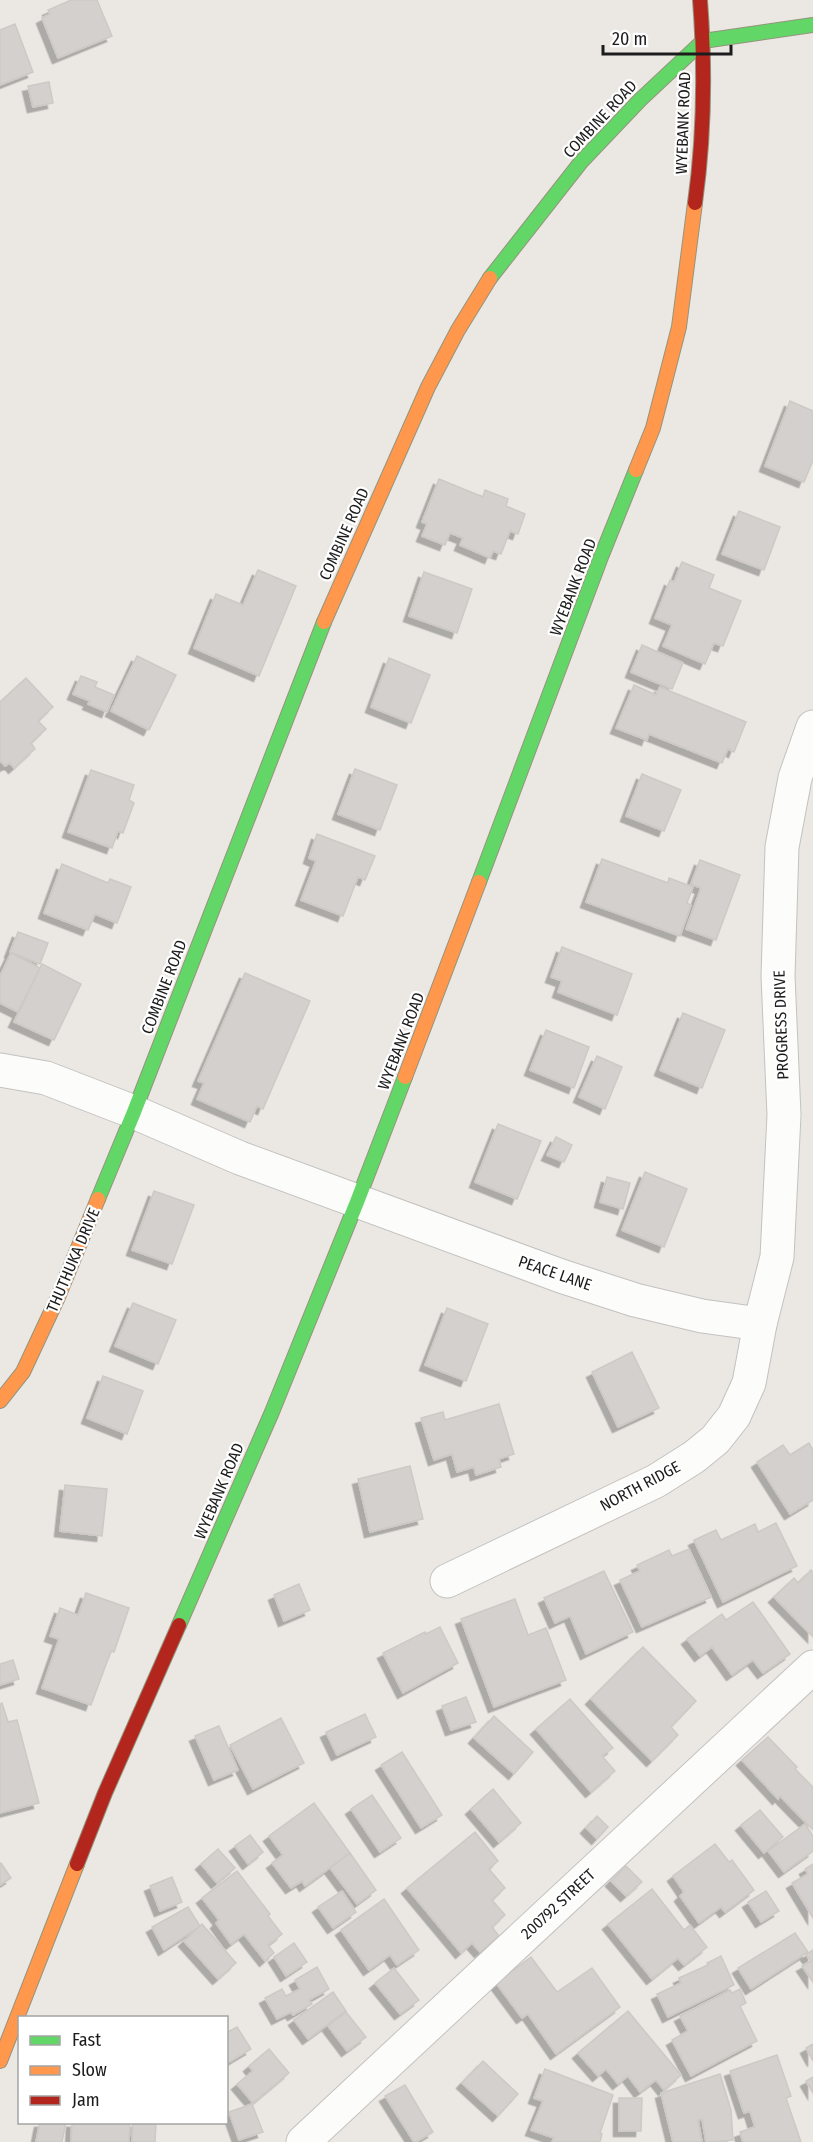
<svg xmlns="http://www.w3.org/2000/svg" width="813" height="2142" viewBox="0 0 813 2142" font-family="'Fira Sans Condensed',sans-serif">
	<defs>
		<filter id="shadow"><feDropShadow dx="-5.5" dy="5.5" stdDeviation="0" flood-color="#0004"/></filter>
	</defs>
	<rect width="100%" height="100%" fill="#ebe8e4"/>
	<g fill="#d3d0cd" stroke="#cec9c5" stroke-width="1.5" filter="url(#shadow)">
		<polygon points="71,0 97,0 112,36 58,58 42,18 50,14 48,10"/>
		<polygon points="15,24 33,72 0,85 0,30"/>
		<polygon points="49,82 53,103 33,107 28,86"/>
		<polygon points="790,401 813,411 813,460 804,482 765,466"/>
		<polygon points="439,479 483,497 485,490 508,499 506,506 525,514 518,534 510,531 501,554 493,551 490,558 460,545 463,538 450,533 445,545 422,536 427,524 422,522"/>
		<polygon points="739,511 780,527 764,570 722,554"/>
		<polygon points="682,562 714,575 709,588 741,601 723,646 714,643 705,664 663,646 672,625 655,618 670,580 674,582"/>
		<polygon points="258,570 296,586 259,676 194,648 216,594 243,605"/>
		<polygon points="424,572 472,589 457,633 409,616"/>
		<polygon points="642,645 683,663 672,689 631,672"/>
		<polygon points="137,656 176,675 149,730 111,711"/>
		<polygon points="389,658 430,675 411,723 371,707"/>
		<polygon points="81,676 97,682 95,687 114,695 107,712 88,704 90,701 73,694"/>
		<polygon points="26,678 53,707 38,721 46,729 31,743 35,749 14,768 10,763 5,766 0,761 0,702"/>
		<polygon points="634,685 656,695 660,687 746,722 734,752 728,749 722,763 649,734 647,740 616,728"/>
		<polygon points="355,769 397,785 380,830 338,814"/>
		<polygon points="91,770 134,785 129,800 134,803 123,833 118,831 112,848 68,832"/>
		<polygon points="642,774 681,790 664,831 626,816"/>
		<polygon points="317,834 375,856 365,880 358,877 343,916 301,900 316,861 309,858"/>
		<polygon points="602,859 668,883 669,878 693,887 687,903 691,905 680,936 586,902"/>
		<polygon points="700,860 740,875 716,940 686,929 701,888 691,884"/>
		<polygon points="62,864 108,883 110,879 131,887 117,923 95,914 88,930 44,913"/>
		<polygon points="18,932 48,943 40,964 10,952"/>
		<polygon points="562,947 632,974 617,1015 558,992 562,981 551,977"/>
		<polygon points="11,953 40,968 18,1012 0,1003 0,976"/>
		<polygon points="42,964 81,984 54,1040 14,1022"/>
		<polygon points="245,973 310,1001 263,1109 257,1106 250,1122 197,1099 204,1083 198,1081"/>
		<polygon points="683,1013 725,1030 702,1088 660,1070"/>
		<polygon points="546,1030 589,1047 574,1088 530,1070"/>
		<polygon points="597,1056 622,1067 605,1109 579,1097"/>
		<polygon points="498,1124 541,1141 517,1199 475,1182"/>
		<polygon points="556,1137 572,1145 564,1162 547,1155"/>
		<polygon points="645,1172 687,1189 664,1247 622,1230"/>
		<polygon points="607,1177 630,1183 623,1209 600,1202"/>
		<polygon points="154,1191 194,1205 172,1264 132,1250"/>
		<polygon points="133,1303 176,1320 158,1364 115,1346"/>
		<polygon points="447,1308 488,1324 466,1381 425,1365"/>
		<polygon points="632,1352 659,1408 618,1427 592,1372"/>
		<polygon points="103,1376 143,1391 127,1434 87,1418"/>
		<polygon points="499,1404 514,1454 499,1459 501,1467 476,1475 474,1467 457,1472 452,1454 434,1460 421,1418 443,1412 445,1420"/>
		<polygon points="809,1443 813,1450 813,1500 790,1514 757,1462 783,1445 790,1455"/>
		<polygon points="410,1466 423,1519 370,1532 358,1479"/>
		<polygon points="65,1485 107,1489 102,1536 60,1531"/>
		<polygon points="776,1523 797,1566 723,1602 694,1540 716,1530 721,1540 755,1524 758,1532"/>
		<polygon points="689,1549 711,1597 642,1627 620,1580 640,1571 637,1565 669,1550 672,1556"/>
		<polygon points="811,1570 813,1572 813,1637 774,1597 794,1578 798,1583"/>
		<polygon points="604,1571 633,1632 586,1654 570,1616 555,1623 544,1598"/>
		<polygon points="299,1584 310,1610 284,1621 274,1595"/>
		<polygon points="86,1593 129,1608 114,1652 111,1651 91,1705 42,1688 59,1639 50,1636 60,1608 78,1615"/>
		<polygon points="515,1599 528,1635 546,1628 566,1680 494,1707 461,1619"/>
		<polygon points="753,1602 790,1654 763,1673 753,1660 732,1675 712,1647 700,1656 687,1639 722,1614 726,1620"/>
		<polygon points="440,1627 458,1663 403,1693 383,1653 425,1632 426,1634"/>
		<polygon points="643,1647 696,1701 671,1727 678,1735 652,1761 591,1699"/>
		<polygon points="13,1660 19,1679 0,1685 0,1664"/>
		<polygon points="466,1697 476,1722 451,1730 442,1706"/>
		<polygon points="570,1699 613,1748 602,1756 615,1771 591,1792 536,1729"/>
		<polygon points="2,1703 8,1722 17,1720 39,1803 0,1813 0,1704"/>
		<polygon points="365,1714 376,1737 337,1755 326,1732"/>
		<polygon points="494,1716 533,1752 514,1774 474,1738"/>
		<polygon points="281,1718 304,1763 253,1789 230,1745"/>
		<polygon points="219,1726 238,1770 214,1780 195,1736"/>
		<polygon points="768,1737 797,1767 795,1769 813,1787 813,1830 780,1796 778,1799 742,1760"/>
		<polygon points="402,1752 442,1815 421,1828 381,1765"/>
		<polygon points="493,1789 521,1823 499,1842 471,1809"/>
		<polygon points="372,1795 401,1838 380,1852 351,1809"/>
		<polygon points="314,1803 350,1853 305,1886 302,1881 291,1888 272,1863 283,1855 269,1836"/>
		<polygon points="760,1810 783,1837 764,1853 741,1825"/>
		<polygon points="597,1816 608,1827 597,1839 586,1828"/>
		<polygon points="805,1824 813,1836 813,1851 784,1872 768,1851"/>
		<polygon points="475,1832 498,1861 489,1869 505,1888 492,1900 505,1915 492,1927 499,1936 480,1952 472,1943 461,1953 407,1888"/>
		<polygon points="250,1835 263,1852 248,1864 235,1846"/>
		<polygon points="715,1844 729,1862 732,1860 754,1890 725,1912 721,1907 699,1923 680,1896 684,1892 673,1876"/>
		<polygon points="218,1849 235,1868 217,1883 201,1864"/>
		<polygon points="350,1853 376,1890 357,1904 330,1868"/>
		<polygon points="1,1863 11,1878 0,1885 0,1864"/>
		<polygon points="813,1864 813,1918 792,1883 808,1874 805,1869"/>
		<polygon points="626,1866 642,1882 626,1896 611,1881"/>
		<polygon points="237,1871 270,1914 268,1916 282,1934 268,1945 274,1953 265,1961 244,1934 231,1944 216,1923 219,1920 202,1898"/>
		<polygon points="172,1877 182,1902 160,1911 150,1886"/>
		<polygon points="652,1889 684,1930 690,1925 707,1947 684,1965 678,1958 652,1979 608,1924"/>
		<polygon points="342,1891 356,1912 333,1928 318,1907"/>
		<polygon points="766,1891 779,1911 761,1922 748,1902"/>
		<polygon points="384,1899 419,1950 397,1965 390,1955 369,1970 341,1930"/>
		<polygon points="188,1907 200,1926 164,1950 152,1927"/>
		<polygon points="202,1924 236,1963 218,1979 184,1941"/>
		<polygon points="795,1933 808,1952 751,1989 738,1968"/>
		<polygon points="294,1943 307,1962 286,1976 274,1957"/>
		<polygon points="813,1950 813,1982 802,1966 811,1961 806,1955"/>
		<polygon points="721,1956 734,1985 668,2017 657,1994 681,1983 679,1978 708,1965 707,1963"/>
		<polygon points="531,1957 557,1992 592,1968 620,2007 556,2054 528,2014 522,2018 496,1983"/>
		<polygon points="317,1967 329,1989 309,2000 312,2004 293,2015 291,2012 277,2019 265,1998 282,1989 286,1996 300,1989 295,1980"/>
		<polygon points="394,1968 419,2000 400,2014 375,1983"/>
		<polygon points="740,1989 746,2003 740,2006 757,2041 691,2076 672,2040 688,2031 680,2016 730,1990 732,1993"/>
		<polygon points="333,1992 346,2011 308,2039 294,2020"/>
		<polygon points="628,2011 681,2075 664,2090 656,2080 640,2092 628,2076 618,2084 606,2069 598,2076 578,2053"/>
		<polygon points="346,2012 366,2037 347,2051 328,2026"/>
		<polygon points="237,2027 251,2049 226,2064 226,2033"/>
		<polygon points="813,2044 813,2061 806,2048"/>
		<polygon points="269,2049 289,2073 253,2103 237,2084 253,2071 249,2066"/>
		<polygon points="777,2055 791,2096 786,2098 801,2142 743,2142 740,2132 755,2127 750,2111 744,2113 730,2071"/>
		<polygon points="483,2061 518,2094 498,2116 462,2083"/>
		<polygon points="545,2069 613,2095 600,2133 602,2134 600,2142 552,2142 554,2138 531,2130 543,2101 534,2098"/>
		<polygon points="720,2074 731,2110 733,2140 706,2142 702,2119 698,2120 702,2142 673,2142 661,2093"/>
		<polygon points="813,2077 813,2093 806,2081"/>
		<polygon points="405,2085 433,2132 416,2142 414,2142 385,2096"/>
		<polygon points="619,2098 642,2098 641,2131 619,2131"/>
		<polygon points="252,2104 263,2132 239,2140 229,2112"/>
		<polygon points="40,2122 66,2122 62,2142 36,2142"/>
		<polygon points="72,2122 130,2122 129,2142 71,2142"/>
		<polygon points="133,2122 156,2122 155,2142 132,2142"/>
	</g>
	<g fill="none" stroke-linecap="round" stroke-linejoin="round">
		<defs>
			<g id="street">
				<polyline points="0,1070 46,1078 134,1112 240,1158 561,1276 635,1300 702,1316 760,1324"/>
				<polyline points="447,1581 656,1481 694,1457 715,1440 734,1416 749,1383 760,1324 777,1257 784,1115 778,976 782,847 795,778 813,727"/>
				<polyline points="303,2142 813,1667"/>
			</g>
			<g id="fast">
				<polyline points="490,278 581,162 640,100 703,41 813,25"/>
				<polyline points="479,882 601,557 636,470"/>
				<polyline points="98,1199 134,1112 324,622"/>
				<polyline points="179,1625 272,1412 357,1202 405,1077"/>
			</g>
			<g id="slow">
				<polyline points="636,470 653,428 679,327 695,203"/>
				<polyline points="324,622 428,387 458,330 490,278"/>
				<polyline points="405,1077 479,882"/>
				<polyline points="0,1401 23,1372 58,1297 98,1199"/>
				<polyline points="0,2061 77,1864"/>
			</g>
			<g id="jam">
				<path d="M695,203C704,138 705,65 700,0"/>
				<polyline points="77,1864 105,1793 179,1625"/>
			</g>
		</defs>
		<use href="#street" stroke="#c3c2c0" stroke-width="35"/>
		<use href="#fast" stroke="#95947c" stroke-width="16"/>
		<use href="#slow" stroke="#95947c" stroke-width="16"/>
		<use href="#jam" stroke="#95947c" stroke-width="16"/>
		<use href="#street" stroke="#fcfcfb" stroke-width="33"/>
		<use href="#fast" stroke="#63d668" stroke-width="14"/>
		<use href="#slow" stroke="#ff974d" stroke-width="14"/>
		<use href="#jam" stroke="#b3261e" stroke-width="14"/>
	</g>
	<g text-anchor="middle" dominant-baseline="central" stroke-width="4.5" stroke-linejoin="round" paint-order="stroke">
		<g font-size="16" fill="#1c1c1c" stroke="#fff">
			<text transform="translate(600 119) rotate(-47)">COMBINE ROAD</text>
			<text transform="translate(683 123) rotate(-88)">WYEBANK ROAD</text>
			<text transform="translate(344 534) rotate(-66)">COMBINE ROAD</text>
			<text transform="translate(573 587) rotate(-69)">WYEBANK ROAD</text>
			<text transform="translate(164 987) rotate(-69)">COMBINE ROAD</text>
			<text transform="translate(781 1025) rotate(-92)">PROGRESS DRIVE</text>
			<text transform="translate(401 1041) rotate(-69)">WYEBANK ROAD</text>
			<text transform="translate(73 1260) rotate(-67)">THUTHUKA DRIVE</text>
			<text transform="translate(555 1273) rotate(19)">PEACE LANE</text>
			<text transform="translate(640 1486) rotate(-28)">NORTH RIDGE</text>
			<text transform="translate(219 1491) rotate(-67)">WYEBANK ROAD</text>
			<text transform="translate(558 1904) rotate(-43)">200792 STREET</text>
		</g>
	</g>
	<rect x="18" y="2016" width="210" height="108" fill="#ffffff" stroke="#a4a4a4" stroke-width="1.5"/>
	<rect x="30" y="2036" width="30" height="9" fill="#63d668" stroke="#a4a4a4" stroke-width="1.5"/>
	<text x="72" y="2046" font-size="18" fill="#1c1c1c">Fast</text>
	<rect x="30" y="2066" width="30" height="9" fill="#ff974d" stroke="#a4a4a4" stroke-width="1.5"/>
	<text x="72" y="2076" font-size="18" fill="#1c1c1c">Slow</text>
	<rect x="30" y="2096" width="30" height="9" fill="#b3261e" stroke="#a4a4a4" stroke-width="1.5"/>
	<text x="72" y="2106" font-size="18" fill="#1c1c1c">Jam</text>
	<path d="M603 45v9h128v-9" fill="none" stroke="#1c1c1c" stroke-width="3"/>
	<text x="612" y="45" font-size="18" fill="#1c1c1c" stroke="#ffffff" stroke-width="4.5" paint-order="stroke">20 m</text>
</svg>
